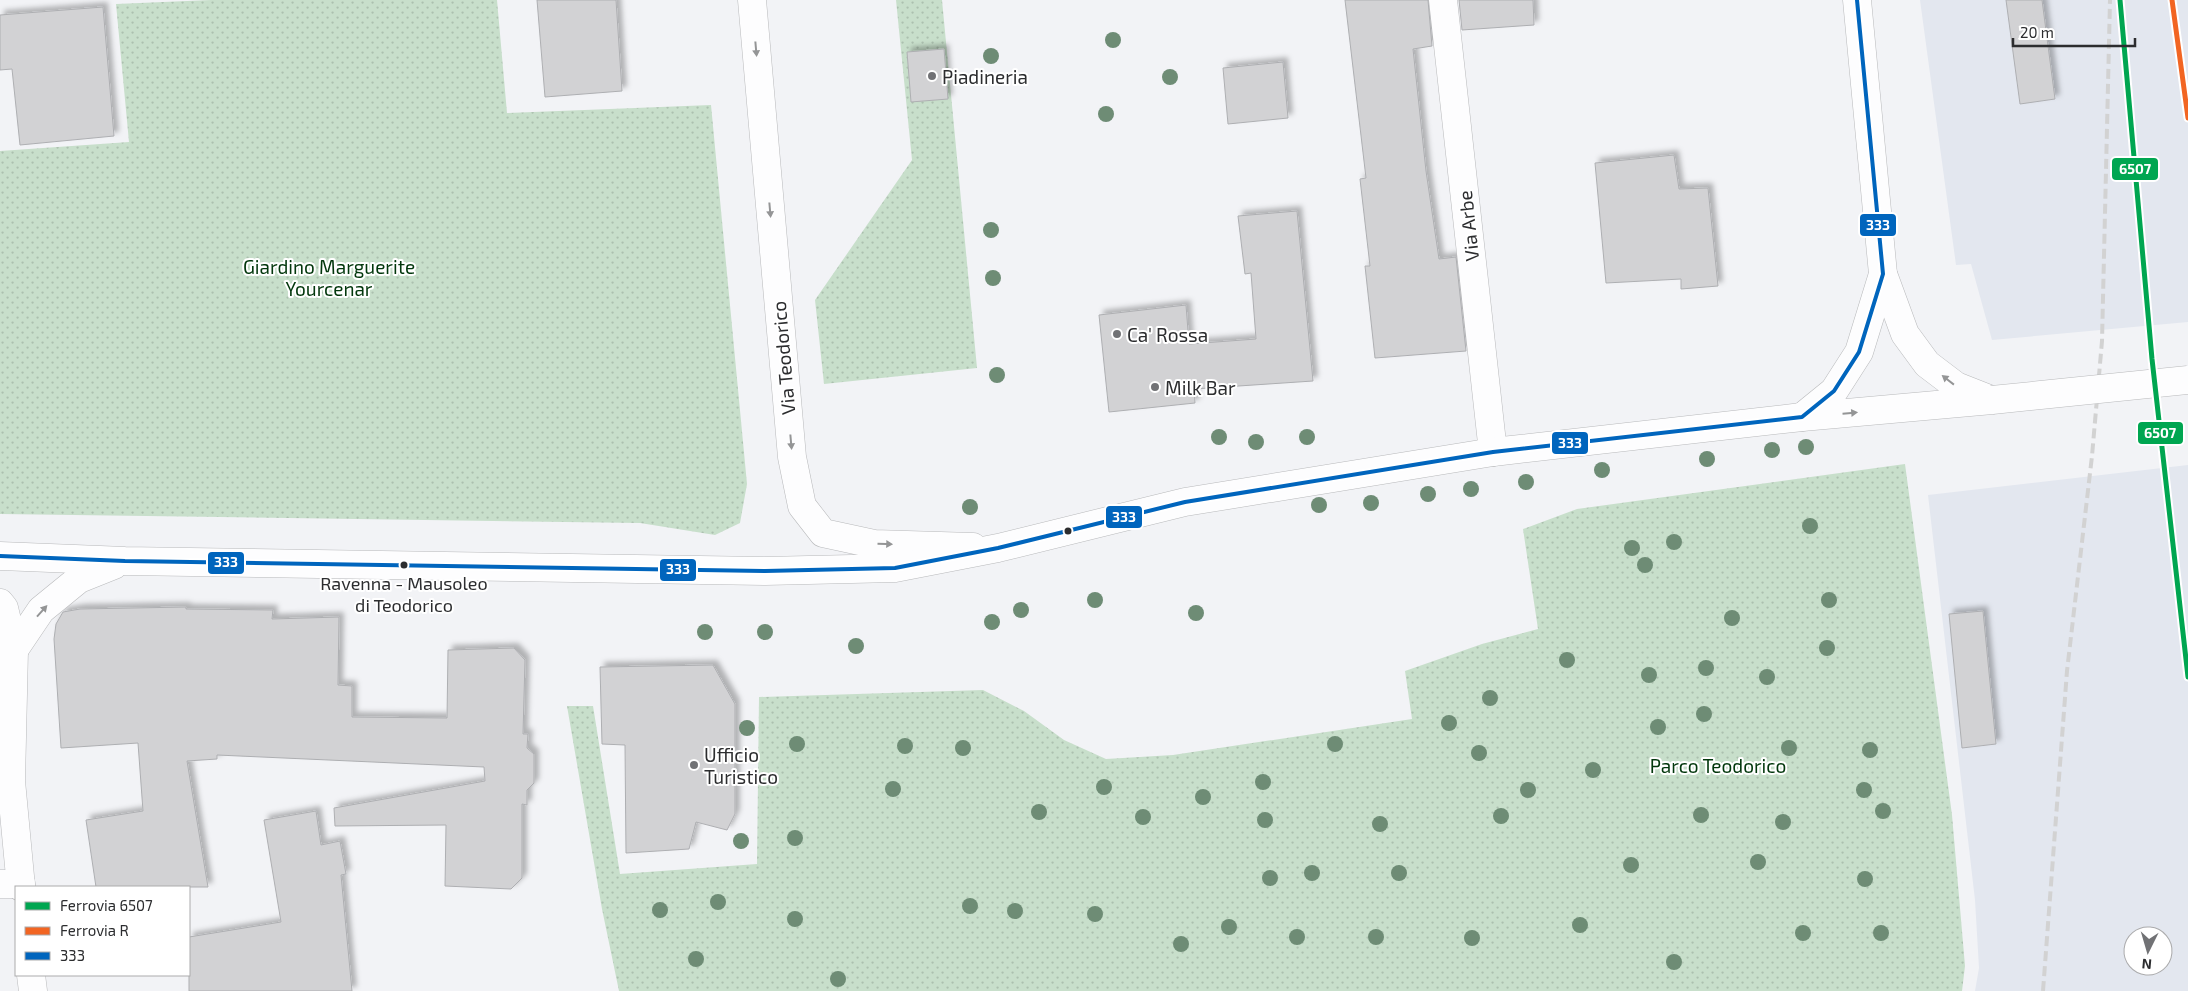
<svg xmlns="http://www.w3.org/2000/svg" width="2188" height="991" viewBox="0 0 2188 991" font-family="'Exo 2',sans-serif">
	<defs>
		<pattern id="green-dots" width="8" height="8" patternUnits="userSpaceOnUse" patternTransform="scale(1.25)"><rect width="8" height="8" fill="#c8dfcb"/><path d="M2 2h.1M6 6h.1" fill="none" stroke="#acc0af" stroke-width="1.8" stroke-linecap="round"/></pattern>
		<filter id="shadow"><feDropShadow dx="4.5" dy="-4.5" stdDeviation="2.5" flood-color="#0004"/></filter>
	</defs>
	<rect width="100%" height="100%" fill="#f2f3f6"/>
	<g fill="#e3e7ef" fill-rule="evenodd">
		<polygon points="1920,0 2188,0 2188,322 1992,340 1971,264 1956,265"/>
		<path d="M2188,465V991H1975L1979,968L1975,900L1928,495ZM2133,936H2163V966H2133Z"/>
	</g>
	<g fill="url(#green-dots)">
		<polygon points="211,0 497,0 507,113 711,105 747,484 740,523 715,535 640,523 0,514 0,151 129,142 116,4"/>
		<polygon points="896,0 942,0 977,368 824,384 815,300 912,160"/>
		<polygon points="1905,464 1952,815 1965,966 1962,991 619,991 602,909 567,706 593,706 620,874 757,864 759,697 983,690 1024,711 1064,740 1106,759 1173,755 1412,719 1405,671 1482,644 1538,629 1523,529 1577,509"/>
	</g>
	<g fill="#d2d2d4" stroke="#aeafb2" filter="url(#shadow)">
		<polygon points="537,0 616,0 622,91 545,97"/>
		<polygon points="1345,0 1428,0 1432,46 1413,49 1426,171 1439,259 1456,257 1466,351 1375,358 1365,266 1370,266 1360,179 1366,178"/>
		<polygon points="1459,0 1533,0 1534,25 1462,30"/>
		<polygon points="2006,0 2042,0 2055,99 2020,104"/>
		<polygon points="103,7 114,136 20,145 12,69 0,70 0,15"/>
		<polygon points="944,49 948,99 911,102 907,52"/>
		<polygon points="1283,62 1288,118 1228,124 1223,68"/>
		<polygon points="1674,155 1679,189 1708,188 1718,286 1681,289 1681,279 1606,283 1595,163"/>
		<polygon points="1297,211 1313,381 1194,389 1195,403 1109,412 1099,315 1186,305 1189,344 1256,339 1251,273 1245,274 1238,216"/>
		<polygon points="186,607 186,609 273,610 272,619 339,617 338,685 352,686 352,717 447,718 448,650 514,648 525,660 523,734 528,734 527,748 534,754 534,783 527,790 527,805 522,804 522,878 511,889 445,886 446,825 335,826 334,808 485,781 484,767 217,755 217,759 187,761 208,887 96,887 86,820 143,811 138,743 61,748 54,639 56,624 63,612 80,609"/>
		<polygon points="1983,611 1996,744 1962,748 1949,614"/>
		<polygon points="713,665 735,704 735,814 727,830 696,822 689,849 626,853 625,745 602,744 600,667"/>
		<polygon points="316,811 321,845 340,841 346,874 341,875 352,991 189,991 189,937 281,922 264,820"/>
	</g>
	<g fill="none" stroke-linecap="round" stroke-linejoin="round">
		<defs>
			<g id="street">
				<polyline points="752,0 792,457 802,506 823,533 874,544 973,547"/>
				<polyline points="1443,0 1493,452"/>
				<polyline points="0,884 21,884"/>
			</g>
			<g id="secondary">
				<polyline points="1857,0 1883,274 1905,334 1927,364 1956,386 1989,399"/>
				<polyline points="1802,417 1834,391 1859,352 1883,274"/>
				<polyline points="0,556 125,561 765,571 895,568 998,548 1185,502 1493,452 1802,417 1992,400"/>
				<polyline points="0,603 4,608 14,650 11,781 21,887"/>
				<polyline points="14,650 41,610 79,579 114,565"/>
				<polyline points="31,975 33,991"/>
			</g>
		</defs>
		<use href="#street" stroke="#b8b9bb" stroke-width="29"/>
		<use href="#secondary" stroke="#b8b9bb" stroke-width="29"/>
		<use href="#street" stroke="#fdfdfe" stroke-width="28"/>
		<use href="#secondary" stroke="#fdfdfe" stroke-width="28"/>
		<polyline stroke="#d2d2d2" stroke-width="4" stroke-dasharray="10 5" stroke-linecap="butt" points="2043,991 2067,671 2092,456 2102,341 2110,0"/>
		<defs>
			<polyline id="secondary-bridge" points="1992,400 2188,380"/>
		</defs>
		<use href="#secondary-bridge" stroke="#b8b9bb" stroke-width="29" stroke-linecap="butt"/>
		<use href="#secondary-bridge" stroke="#fdfdfe" stroke-width="28"/>
		<defs>
			<polyline id="bus-1" points="0,556 125,561 765,571 895,568 998,548 1185,502 1493,452 1802,417 1834,391 1859,352 1883,274 1857,0"/>
		</defs>
		<use href="#bus-1" stroke="#fff" stroke-width="8"/>
		<use href="#bus-1" stroke="#0065bd" stroke-width="4"/>
		<defs>
			<polyline id="rail-1" points="2120,0 2152,359 2188,677"/>
			<polyline id="rail-2" points="2172,0 2188,118"/>
		</defs>
		<use href="#rail-1" stroke="#fff" stroke-width="9"/>
		<use href="#rail-2" stroke="#fff" stroke-width="9"/>
		<use href="#rail-1" stroke="#00a651" stroke-width="5"/>
		<use href="#rail-2" stroke="#f26522" stroke-width="5"/>
	</g>
	<g fill="#6e8c75">
		<circle cx="1113" cy="40" r="8"/>
		<circle cx="991" cy="56" r="8"/>
		<circle cx="1170" cy="77" r="8"/>
		<circle cx="1106" cy="114" r="8"/>
		<circle cx="991" cy="230" r="8"/>
		<circle cx="993" cy="278" r="8"/>
		<circle cx="997" cy="375" r="8"/>
		<circle cx="1219" cy="437" r="8"/>
		<circle cx="1307" cy="437" r="8"/>
		<circle cx="1256" cy="442" r="8"/>
		<circle cx="1806" cy="447" r="8"/>
		<circle cx="1772" cy="450" r="8"/>
		<circle cx="1707" cy="459" r="8"/>
		<circle cx="1602" cy="470" r="8"/>
		<circle cx="1526" cy="482" r="8"/>
		<circle cx="1471" cy="489" r="8"/>
		<circle cx="1428" cy="494" r="8"/>
		<circle cx="1371" cy="503" r="8"/>
		<circle cx="1319" cy="505" r="8"/>
		<circle cx="970" cy="507" r="8"/>
		<circle cx="1810" cy="526" r="8"/>
		<circle cx="1674" cy="542" r="8"/>
		<circle cx="1632" cy="548" r="8"/>
		<circle cx="1645" cy="565" r="8"/>
		<circle cx="1095" cy="600" r="8"/>
		<circle cx="1829" cy="600" r="8"/>
		<circle cx="1021" cy="610" r="8"/>
		<circle cx="1196" cy="613" r="8"/>
		<circle cx="1732" cy="618" r="8"/>
		<circle cx="992" cy="622" r="8"/>
		<circle cx="705" cy="632" r="8"/>
		<circle cx="765" cy="632" r="8"/>
		<circle cx="856" cy="646" r="8"/>
		<circle cx="1827" cy="648" r="8"/>
		<circle cx="1567" cy="660" r="8"/>
		<circle cx="1706" cy="668" r="8"/>
		<circle cx="1649" cy="675" r="8"/>
		<circle cx="1767" cy="677" r="8"/>
		<circle cx="1490" cy="698" r="8"/>
		<circle cx="1704" cy="714" r="8"/>
		<circle cx="1449" cy="723" r="8"/>
		<circle cx="1658" cy="727" r="8"/>
		<circle cx="747" cy="728" r="8"/>
		<circle cx="797" cy="744" r="8"/>
		<circle cx="1335" cy="744" r="8"/>
		<circle cx="905" cy="746" r="8"/>
		<circle cx="963" cy="748" r="8"/>
		<circle cx="1789" cy="748" r="8"/>
		<circle cx="1870" cy="750" r="8"/>
		<circle cx="1479" cy="753" r="8"/>
		<circle cx="1593" cy="770" r="8"/>
		<circle cx="1263" cy="782" r="8"/>
		<circle cx="1104" cy="787" r="8"/>
		<circle cx="893" cy="789" r="8"/>
		<circle cx="1528" cy="790" r="8"/>
		<circle cx="1864" cy="790" r="8"/>
		<circle cx="1203" cy="797" r="8"/>
		<circle cx="1883" cy="811" r="8"/>
		<circle cx="1039" cy="812" r="8"/>
		<circle cx="1701" cy="815" r="8"/>
		<circle cx="1501" cy="816" r="8"/>
		<circle cx="1143" cy="817" r="8"/>
		<circle cx="1265" cy="820" r="8"/>
		<circle cx="1783" cy="822" r="8"/>
		<circle cx="1380" cy="824" r="8"/>
		<circle cx="795" cy="838" r="8"/>
		<circle cx="741" cy="841" r="8"/>
		<circle cx="1758" cy="862" r="8"/>
		<circle cx="1631" cy="865" r="8"/>
		<circle cx="1312" cy="873" r="8"/>
		<circle cx="1399" cy="873" r="8"/>
		<circle cx="1270" cy="878" r="8"/>
		<circle cx="1865" cy="879" r="8"/>
		<circle cx="718" cy="902" r="8"/>
		<circle cx="970" cy="906" r="8"/>
		<circle cx="660" cy="910" r="8"/>
		<circle cx="1015" cy="911" r="8"/>
		<circle cx="1095" cy="914" r="8"/>
		<circle cx="795" cy="919" r="8"/>
		<circle cx="1580" cy="925" r="8"/>
		<circle cx="1229" cy="927" r="8"/>
		<circle cx="1803" cy="933" r="8"/>
		<circle cx="1881" cy="933" r="8"/>
		<circle cx="1297" cy="937" r="8"/>
		<circle cx="1376" cy="937" r="8"/>
		<circle cx="1472" cy="938" r="8"/>
		<circle cx="1181" cy="944" r="8"/>
		<circle cx="696" cy="959" r="8"/>
		<circle cx="1674" cy="962" r="8"/>
		<circle cx="838" cy="979" r="8"/>
	</g>
	<defs><path id="oneway-solid" d="M-6-.8H1V-3.2L6.5 0L1 3.2V.8H-6Z" transform="scale(1.25)"/></defs>
	<g fill="#949596">
		<use href="#oneway-solid" transform="translate(756 49) rotate(85)"/>
		<use href="#oneway-solid" transform="translate(770 210) rotate(85)"/>
		<use href="#oneway-solid" transform="translate(1948 380) rotate(-142)"/>
		<use href="#oneway-solid" transform="translate(1850 413) rotate(-5)"/>
		<use href="#oneway-solid" transform="translate(791 442) rotate(85)"/>
		<use href="#oneway-solid" transform="translate(885 544) rotate(2)"/>
		<use href="#oneway-solid" transform="translate(42 611) rotate(-48)"/>
	</g>
	<g fill="#717275" stroke="#fff" stroke-width="2">
		<circle cx="932" cy="76" r="5"/>
		<circle cx="1117" cy="334" r="5"/>
		<circle cx="1155" cy="387" r="5"/>
		<circle cx="694" cy="765" r="5"/>
	</g>
	<g fill="#2c2d2f" stroke="#fff" stroke-width="2">
		<circle cx="1068" cy="531" r="4.5"/>
		<circle cx="404" cy="565" r="4.5"/>
	</g>
	<g text-anchor="middle" dominant-baseline="central" stroke-width="4" stroke-linejoin="round" paint-order="stroke">
		<g font-size="18" fill="#2c2d2f" stroke="#fff">
			<text x="404" y="583">Ravenna - Mausoleo<tspan x="404" dy="22">di Teodorico</tspan></text>
		</g>
		<g font-size="19" fill="#2c2d2f" stroke="#fff" text-anchor="start">
			<text x="942" y="76">Piadineria</text>
			<text x="1127" y="334">Ca' Rossa</text>
			<text x="1165" y="387">Milk Bar</text>
			<text x="704" y="754">Ufficio<tspan x="704" dy="22">Turistico</tspan></text>
		</g>
		<g font-size="19" fill="#2c2d2f" stroke="#fff">
			<text transform="translate(1468 226) rotate(-96)">Via Arbe</text>
			<text transform="translate(783 358) rotate(-95)">Via Teodorico</text>
		</g>
		<g font-size="19" fill="#02370c" stroke="#fff">
			<text x="329" y="266">Giardino Marguerite<tspan x="329" dy="22">Yourcenar</tspan></text>
			<text x="1718" y="765">Parco Teodorico</text>
		</g>
	</g>
	<g stroke="#fff" stroke-width="2">
		<rect x="2111" y="157" width="48" height="24" rx="5" fill="#00a651"/>
		<rect x="1859" y="213" width="38" height="24" rx="5" fill="#0065bd"/>
		<rect x="2137" y="421" width="47" height="24" rx="5" fill="#00a651"/>
		<rect x="1551" y="431" width="38" height="24" rx="5" fill="#0065bd"/>
		<rect x="1105" y="505" width="38" height="24" rx="5" fill="#0065bd"/>
		<rect x="207" y="551" width="38" height="24" rx="5" fill="#0065bd"/>
		<rect x="659" y="558" width="38" height="24" rx="5" fill="#0065bd"/>
	</g>
	<g font-size="14" text-anchor="middle" font-weight="bold" fill="#fff">
		<text x="2135" y="174">6507</text>
		<text x="1878" y="230">333</text>
		<text x="2160" y="438">6507</text>
		<text x="1570" y="448">333</text>
		<text x="1124" y="522">333</text>
		<text x="226" y="567">333</text>
		<text x="678" y="574">333</text>
	</g>
	<rect x="15" y="886" width="175" height="90" fill="#ffffff" stroke="#ababac"/>
	<rect x="25" y="902" width="25" height="8" fill="#00a651" stroke="#ababac"/>
	<text x="60" y="911" font-size="15" fill="#2c2d2f">Ferrovia 6507</text>
	<rect x="25" y="927" width="25" height="8" fill="#f26522" stroke="#ababac"/>
	<text x="60" y="936" font-size="15" fill="#2c2d2f">Ferrovia R</text>
	<rect x="25" y="952" width="25" height="8" fill="#0065bd" stroke="#ababac"/>
	<text x="60" y="961" font-size="15" fill="#2c2d2f">333</text>
	<g transform="translate(2148 951) rotate(185)"><circle r="24" fill="#ffffff" stroke="#ababac"/>
	<path d="M0-4L9 19L0 12L-9 19Z" fill="#717275"/>
	<text y="-8" font-size="14" font-weight="bold" text-anchor="middle" fill="#2c2d2f">N</text>
	</g>
	<path d="M2013 38v8h122v-8" fill="none" stroke="#2c2d2f" stroke-width="2.5"/>
	<text x="2020" y="38" font-size="15" fill="#2c2d2f" stroke="#ffffff" stroke-width="4" paint-order="stroke">20 m</text>
</svg>
